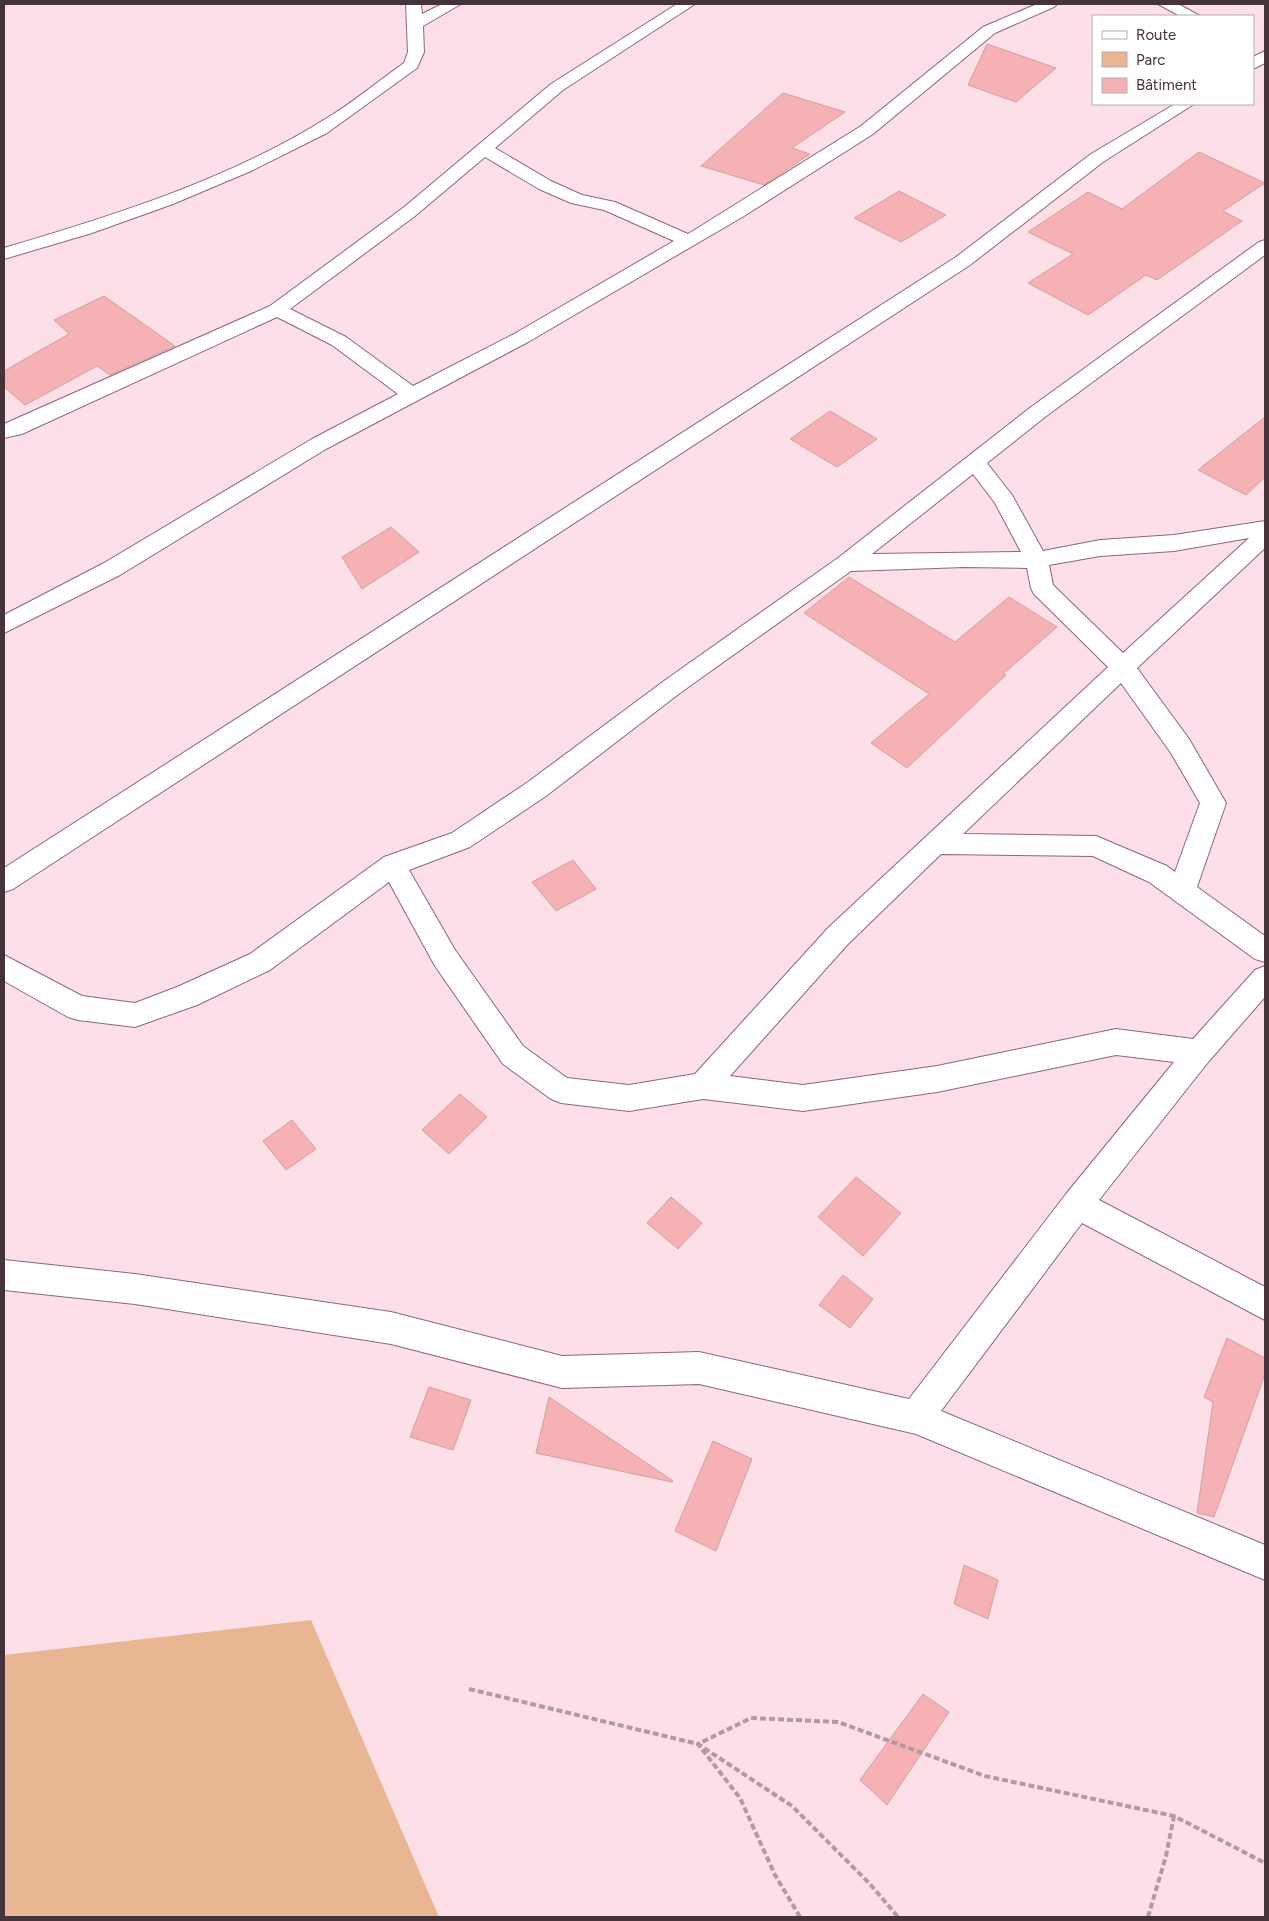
<svg xmlns="http://www.w3.org/2000/svg" width="1269" height="1921" viewBox="0 0 1269 1921" font-family="Figtree,sans-serif">
	<rect width="100%" height="100%" fill="#fddfe8"/>
	<polygon fill="#e8b693" points="311,1620 439,1917 4,1917 4,1655"/>
	<g fill="#f5b1b4" stroke="#d2a0a2">
		<polygon points="987,44 1056,68 1016,102 968,85"/>
		<polygon points="783,93 845,112 792,148 810,154 764,185 701,166"/>
		<polygon points="1199,152 1265,183 1223,211 1242,221 1157,280 1146,275 1088,315 1028,283 1073,254 1028,232 1088,192 1122,209"/>
		<polygon points="899,191 946,215 901,242 854,218"/>
		<polygon points="104,296 175,346 110,375 97,366 25,405 4,387 4,371 69,334 54,320"/>
		<polygon points="830,411 877,439 837,467 790,439"/>
		<polygon points="1265,417 1265,477 1246,495 1198,470"/>
		<polygon points="391,527 419,552 362,589 342,557"/>
		<polygon points="849,577 955,642 1009,597 1057,627 1003,674 1006,675 907,768 871,743 929,694 804,613"/>
		<polygon points="573,860 596,889 556,911 532,882"/>
		<polygon points="460,1094 487,1117 449,1154 422,1130"/>
		<polygon points="292,1120 316,1149 286,1170 263,1141"/>
		<polygon points="856,1177 901,1213 863,1256 818,1217"/>
		<polygon points="671,1197 702,1223 678,1249 647,1223"/>
		<polygon points="843,1275 873,1299 850,1328 819,1305"/>
		<polygon points="1227,1338 1265,1358 1265,1374 1214,1517 1197,1513 1213,1402 1204,1397"/>
		<polygon points="429,1387 471,1400 453,1450 410,1437"/>
		<polygon points="549,1397 673,1481 672,1482 536,1453"/>
		<polygon points="713,1441 752,1459 716,1551 675,1531"/>
		<polygon points="964,1565 998,1580 988,1619 954,1604"/>
		<polygon points="923,1694 949,1712 887,1805 860,1780"/>
	</g>
	<g fill="none" stroke-linecap="round" stroke-linejoin="round">
		<defs>
			<g id="minor">
				<path d="M406,4H421L422,14L442,4H461L423,26L424,52L417,68L327,133L251,171L173,204L92,233L4,259V248C113,216 230,179 327,118C354,102 378,81 404,63L408,52Z"/>
				<path d="M677,4H695L563,90L495,148L551,181L582,195L615,202L688,234L861,126L983,27L1037,4H1057L1054,7L995,33L873,134L744,216L528,342L326,449L120,575L4,633V615L104,563L312,439L398,394L332,345L277,317L22,434L4,438V424L270,306L403,208L551,84ZM485,157L539,189L571,203L604,210L674,241L514,334L413,386L346,337L290,309L415,216Z"/>
				<polygon points="1158,4 1178,4 1200,16 1180,16"/>
				<polygon points="1265,51 1265,63 1253,69 1253,57"/>
				<polygon points="1175,104 1194,104 1103,162 970,265 13,889 4,892 4,868 956,257 1091,154"/>
				<path d="M1265,240V255L1045,417L987,463L1012,495L1043,551L1100,540L1174,535L1265,521V548L1137,668L1189,739L1226,803L1197,887L1265,936V962L1255,959L1149,882L1093,856L941,854L848,944L730,1076L803,1085L937,1066L1116,1029L1193,1039L1255,970L1265,966V997L1209,1061L1099,1200L1265,1287V1320L1082,1223L941,1411L1265,1545V1580L916,1434L699,1384L562,1388L391,1344L135,1304L4,1290V1260L135,1274L391,1312L562,1356L699,1352L909,1399L1066,1194L1174,1062L1116,1055L937,1092L803,1111L703,1099L629,1111L561,1103L551,1099L503,1064L435,966L389,882L270,970L197,1005L135,1027L78,1020L68,1017L4,981V955L82,996L135,1003L177,987L250,954L384,857L452,833L528,782L664,681L838,558L1031,407L1259,242ZM973,474L995,503L1021,552L872,554ZM1249,538L1123,653L1053,585L1049,565L1100,556L1174,551ZM964,567L1027,568L1031,588L1034,594L1108,667L828,928L695,1074L629,1085L567,1078L523,1046L455,950L409,870L470,847L546,796L680,693L851,571ZM1121,683L1171,753L1200,803L1175,872L1167,866L1096,836L963,834Z"/>
			</g>
		</defs>
		<use href="#minor" stroke="#916676" stroke-width="2"/>
		<g stroke="#b399a1" stroke-width="4" stroke-dasharray="6 3" stroke-linecap="butt">
			<polyline points="469,1689 698,1744 792,1806 870,1884 898,1917"/>
			<polyline points="800,1917 775,1875 740,1798 698,1744 751,1718 838,1722 985,1776 1174,1816 1265,1863"/>
			<polyline points="1148,1917 1166,1856 1174,1816"/>
		</g>
		<use href="#minor" fill="#fff" fill-rule="evenodd"/>
	</g>
	<rect width="1269" height="1921" fill="none" stroke="#46333a" stroke-width="10"/>
	<rect x="1092" y="15" width="162" height="90" fill="#ffffff" stroke="#b5adb0"/>
	<rect x="1102" y="31" width="25" height="8" fill="#ffffff" stroke="#b5adb0"/>
	<text x="1136" y="40" font-size="15" fill="#46333a">Route</text>
	<rect x="1102" y="52" width="25" height="15" fill="#e8b693" stroke="#b5adb0"/>
	<text x="1136" y="65" font-size="15" fill="#46333a">Parc</text>
	<rect x="1102" y="78" width="25" height="15" fill="#f5b1b4" stroke="#b5adb0"/>
	<text x="1136" y="90" font-size="15" fill="#46333a">Bâtiment</text>
</svg>
